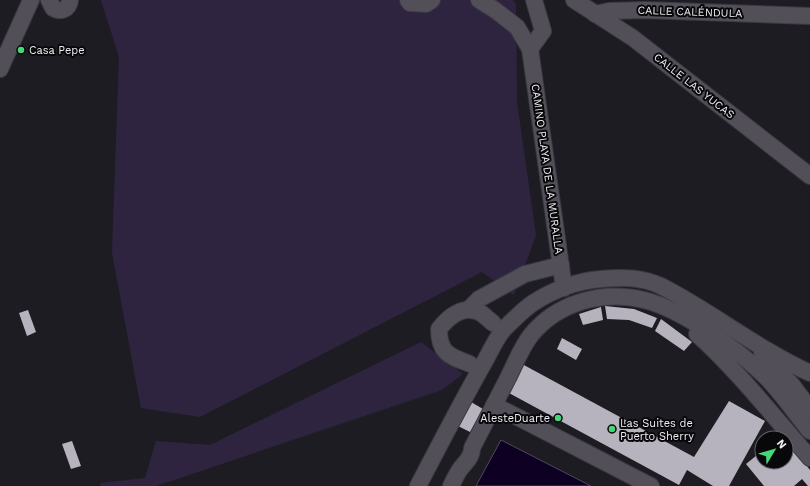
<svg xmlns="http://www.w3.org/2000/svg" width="810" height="486" viewBox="0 0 810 486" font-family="'Work Sans',sans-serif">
	<rect width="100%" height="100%" fill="#1e1c23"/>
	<g fill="#2f2440">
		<polygon points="101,0 513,0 516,4 517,102 536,235 514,295 482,272 200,417 141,408 112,253 119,57"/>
		<polygon points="421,342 463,374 442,390 156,486 101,486 100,483 145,478 156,441 210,445"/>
	</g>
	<polygon fill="#0e0022" stroke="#524761" points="501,440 591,486 476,486"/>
	<g fill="#b7b3be">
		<polygon points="605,306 634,309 657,318 652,328 629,320 607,319"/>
		<polygon points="601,307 603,320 583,325 579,314"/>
		<polygon points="28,310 36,332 27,336 19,313"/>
		<polygon points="661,319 692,342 684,351 655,331"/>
		<polygon points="562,338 582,349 576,360 557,349"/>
		<polygon points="522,364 694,457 729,401 765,421 729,486 713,486 687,470 679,485 507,392"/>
		<polygon points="471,402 483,409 470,432 458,426"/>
		<polygon points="786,440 810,470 810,486 808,486 802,479 794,486 764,486 746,464 762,451 762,462 786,462"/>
		<polygon points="72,441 81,466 71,469 62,444"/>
	</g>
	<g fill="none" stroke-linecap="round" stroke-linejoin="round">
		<defs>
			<g id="minor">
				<path d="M49,0L53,8C61,13 69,9 70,0"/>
				<polyline points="408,0 410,3 426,4 432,0"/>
				<polyline points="479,0 495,10 517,27 530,49 564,288"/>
				<polyline points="574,0 633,38 810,176"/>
				<polyline points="595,14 609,11 645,10 810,16"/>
				<polyline points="530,49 543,31 534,0"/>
				<polyline points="0,69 31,0"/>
				<polyline points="468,310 479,299 525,274 561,265"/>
				<path d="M697,334C738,371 773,416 810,458"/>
				<polyline points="762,353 792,385 810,409"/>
				<path d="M470,364C450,356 439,354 439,329C449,316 464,304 481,313C485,316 489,320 493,323"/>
				<polyline points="494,405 651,486"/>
				<path d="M418,486C439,446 459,407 481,368C488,357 495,339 504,329C512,321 524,309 533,303C553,290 578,281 601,279C623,277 641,277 661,286C712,312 757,349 810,373"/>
				<path d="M451,486C454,480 457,473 461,468C466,462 472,457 472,448C484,425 496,401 508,378C515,364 521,348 531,335C558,302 603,290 644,300C682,309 740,351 768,379C783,395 796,414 810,431"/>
			</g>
		</defs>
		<use href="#minor" stroke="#3b3940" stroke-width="18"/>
		<use href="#minor" stroke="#524f58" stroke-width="16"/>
	</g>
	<g fill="#45d77a" stroke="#08070a" stroke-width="1.5">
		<circle cx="21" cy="50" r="4"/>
		<circle cx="558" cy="418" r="4"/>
		<circle cx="612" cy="429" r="4"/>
	</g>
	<g text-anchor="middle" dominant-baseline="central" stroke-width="4" stroke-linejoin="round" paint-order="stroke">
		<g font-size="11" fill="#f0eef4" stroke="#08070a">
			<text transform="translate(690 12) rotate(2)">CALLE CALÉNDULA</text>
			<text transform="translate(694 86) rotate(38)">CALLE LAS YUCAS</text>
			<text transform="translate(547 169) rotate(82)">CAMINO PLAYA DE LA MURALLA</text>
		</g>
		<g font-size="11" fill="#f0eef4" stroke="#08070a" text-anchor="start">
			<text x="29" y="50">Casa Pepe</text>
			<text x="550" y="418" text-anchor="end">AlesteDuarte</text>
			<text x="620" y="423">Las Suites de<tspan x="620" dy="13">Puerto Sherry</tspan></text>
		</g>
	</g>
	<g transform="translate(774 450) rotate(52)"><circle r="19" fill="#08070a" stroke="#656368"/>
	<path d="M0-3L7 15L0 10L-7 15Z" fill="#45d77a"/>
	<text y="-6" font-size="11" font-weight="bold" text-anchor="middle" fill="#f0eef4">N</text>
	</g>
</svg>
